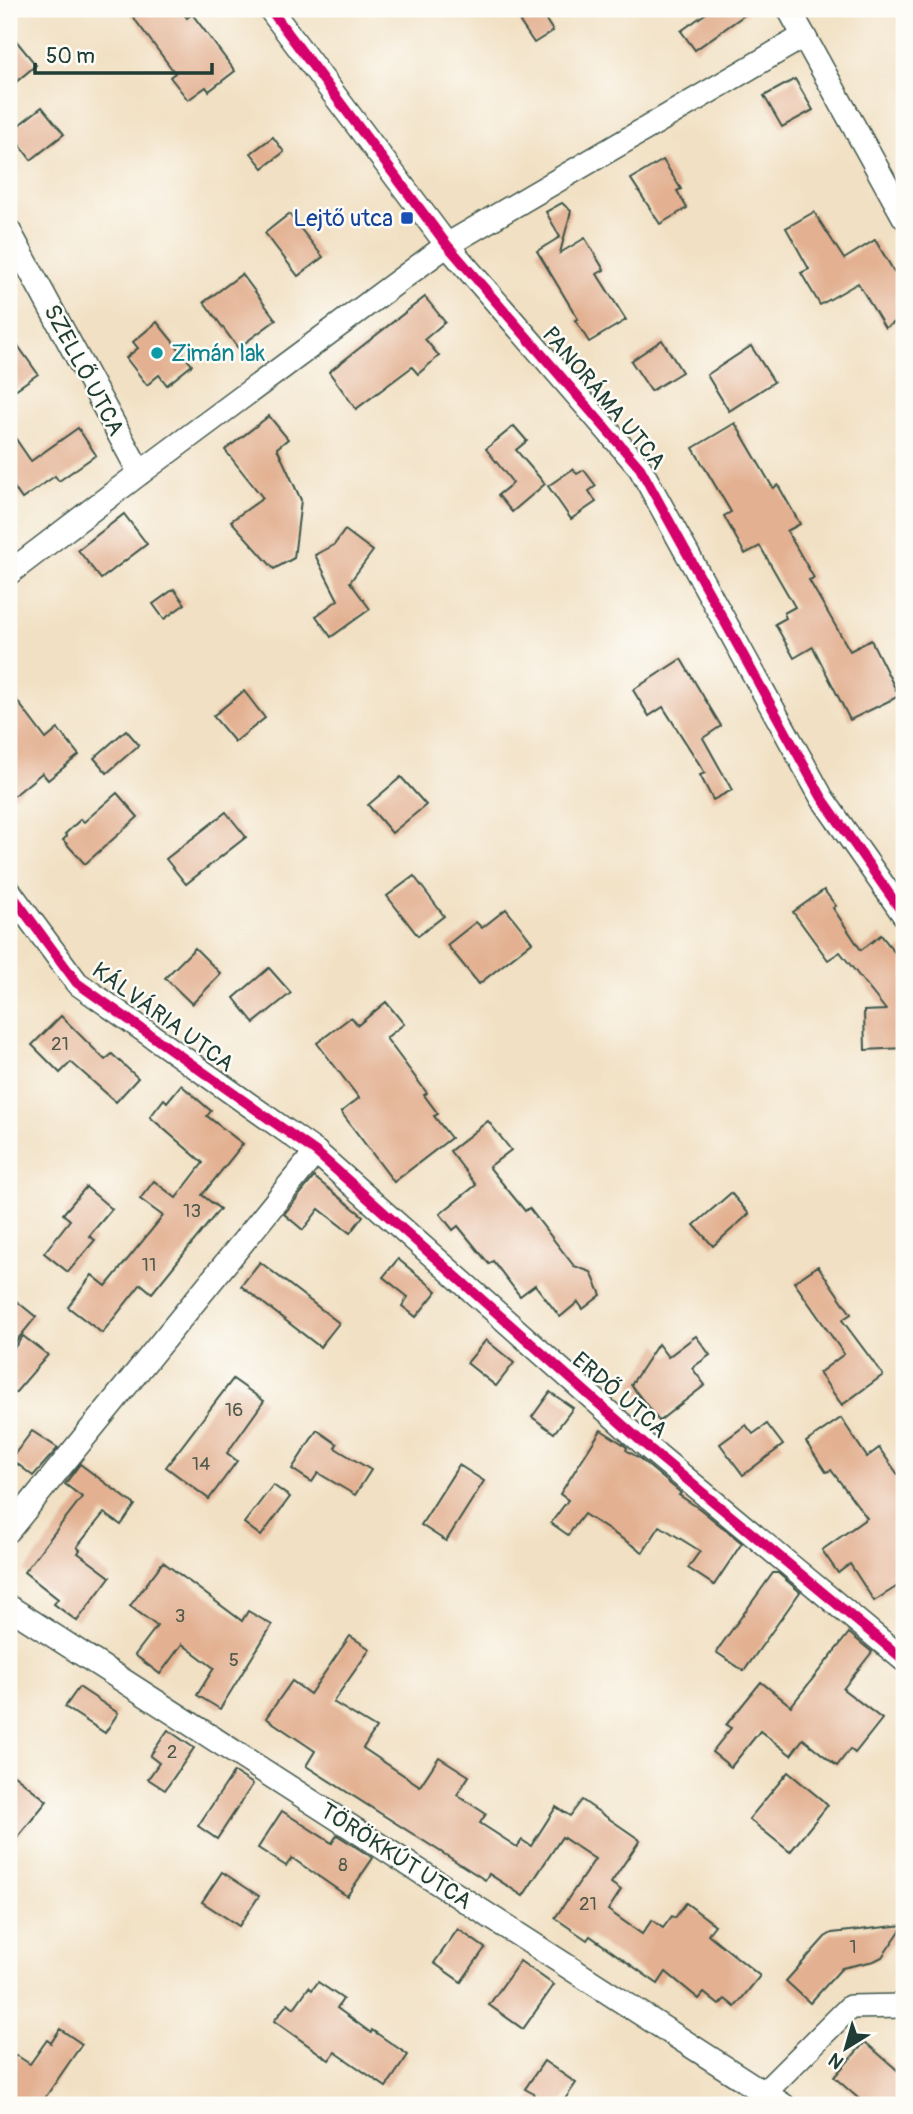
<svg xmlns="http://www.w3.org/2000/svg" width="913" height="2114" viewBox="0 0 913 2114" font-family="Pangolin,sans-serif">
	<rect width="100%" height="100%" fill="#fdfcf7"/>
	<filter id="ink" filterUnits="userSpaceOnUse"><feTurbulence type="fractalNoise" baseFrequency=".0143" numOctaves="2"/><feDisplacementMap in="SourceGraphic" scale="14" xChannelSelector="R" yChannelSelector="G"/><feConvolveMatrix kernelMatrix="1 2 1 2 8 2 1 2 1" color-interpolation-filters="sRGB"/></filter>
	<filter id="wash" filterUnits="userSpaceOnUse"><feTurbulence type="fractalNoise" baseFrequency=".00686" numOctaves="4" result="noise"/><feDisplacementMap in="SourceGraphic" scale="28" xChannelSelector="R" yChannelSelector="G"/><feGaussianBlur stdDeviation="1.57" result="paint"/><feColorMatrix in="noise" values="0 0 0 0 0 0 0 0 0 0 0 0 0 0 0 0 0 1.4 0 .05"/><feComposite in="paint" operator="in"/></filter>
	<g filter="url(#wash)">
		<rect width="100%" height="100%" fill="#f1e0c3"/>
		<g id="blocks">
			<g fill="#e3b192">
				<polygon points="127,9 180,9 187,18 192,14 235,71 209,91 206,87 188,100 170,77 175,73"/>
				<polygon points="539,9 553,31 534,43 520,22"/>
				<polygon points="712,9 753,9 695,50 681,31"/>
				<polygon points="9,32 36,65 9,88"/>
				<polygon points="795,79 813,110 782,127 764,96"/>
				<polygon points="42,107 64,134 31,160 10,132"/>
				<polygon points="273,137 284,152 263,168 251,153"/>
				<polygon points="663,160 681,189 677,191 687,208 660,224 631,179"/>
				<polygon points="562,203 571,211 560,253 585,238 604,270 597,274 626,320 589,342 575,320 578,319 537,251 560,237 546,212"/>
				<polygon points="814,212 844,259 875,240 898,278 904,274 904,317 885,328 858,283 820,305 801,273 809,269 786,228"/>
				<polygon points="289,214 323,257 298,276 265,233"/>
				<polygon points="242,274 276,320 238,348 204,302"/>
				<polygon points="425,297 445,322 425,339 439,356 418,374 412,367 356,409 329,372"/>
				<polygon points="157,322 192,365 167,385 159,375 147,385 126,358 138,348 133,342"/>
				<polygon points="9,333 38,374 9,394"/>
				<polygon points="662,340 682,372 651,391 631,361"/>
				<polygon points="751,346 774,382 729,411 707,375"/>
				<polygon points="269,416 288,439 277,448 301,500 294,558 274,569 231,521 263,498 225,450"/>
				<polygon points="735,423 773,488 778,485 800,524 787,531 814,578 809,580 850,651 871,640 899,696 850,720 813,647 794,658 775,624 786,618 784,613 795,607 760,546 745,554 724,516 731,512 693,448"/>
				<polygon points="514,426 527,441 516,450 545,484 512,512 498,495 513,483 486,449"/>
				<polygon points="78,428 96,455 59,481 55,476 22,499 9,480 9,429 31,461"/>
				<polygon points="573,469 577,474 584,470 596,486 589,491 596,502 571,519 548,486"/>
				<polygon points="124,514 147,544 101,579 78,550"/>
				<polygon points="345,530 373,551 350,582 370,609 331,637 316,616 338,600 315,555 334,545"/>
				<polygon points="174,589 185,604 164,619 153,604"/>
				<polygon points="681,659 721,726 703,738 732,790 713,800 700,775 705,773 663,707 649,716 633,690"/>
				<polygon points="9,690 46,739 58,729 79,755 48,780 42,773 9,800"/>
				<polygon points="244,691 265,718 235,742 213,716"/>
				<polygon points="126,730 139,745 107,773 94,758"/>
				<polygon points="401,777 426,805 392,833 368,805"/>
				<polygon points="117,793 138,817 85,864 63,840 67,836 65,834 81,819 84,822"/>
				<polygon points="226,812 246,837 186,884 166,859"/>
				<polygon points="414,876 444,916 418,936 387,896"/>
				<polygon points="824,890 836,906 833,908 861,950 881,935 896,954 904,947 904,1048 865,1050 864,1011 886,1010 840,952 828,960 793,912"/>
				<polygon points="506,909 532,942 479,984 447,945 476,922 482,928"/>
				<polygon points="195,948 221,974 192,1004 165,978"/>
				<polygon points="269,968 291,993 254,1023 234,998"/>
				<polygon points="386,1002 404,1024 386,1038 427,1093 424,1095 438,1114 434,1116 451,1138 394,1182 341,1112 359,1098 317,1043 351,1017 358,1025"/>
				<polygon points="61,1016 105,1060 112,1054 138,1078 116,1102 71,1062 60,1073 32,1045"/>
				<polygon points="181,1085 211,1111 207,1116 243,1144 202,1195 220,1209 152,1293 141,1284 102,1333 68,1307 92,1275 106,1286 163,1216 140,1199 154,1181 176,1198 203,1163 150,1117 164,1099 167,1102"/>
				<polygon points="488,1121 511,1150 489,1167 525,1211 529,1208 574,1266 591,1272 601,1295 583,1309 578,1302 560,1317 535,1285 520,1296 493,1261 489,1264 458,1226 453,1230 440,1214 476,1185 450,1151"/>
				<polygon points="314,1177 363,1216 350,1233 319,1209 303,1230 284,1214"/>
				<polygon points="86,1187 112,1209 89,1236 95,1240 68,1272 44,1253 70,1220 63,1214"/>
				<polygon points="731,1193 749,1214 713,1246 694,1225"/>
				<polygon points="398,1259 437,1291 416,1317 402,1306 408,1297 383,1277"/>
				<polygon points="260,1262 339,1323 320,1347 241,1286"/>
				<polygon points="818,1266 851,1314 842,1320 883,1375 842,1405 819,1373 844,1354 794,1282"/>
				<polygon points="9,1295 36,1317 9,1350"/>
				<polygon points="23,1336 48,1355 9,1400 9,1355"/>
				<polygon points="696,1336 710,1355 692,1368 705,1385 659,1421 631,1385 658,1344 668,1357"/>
				<polygon points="486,1340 514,1363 496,1386 467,1363"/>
				<polygon points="233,1379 264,1401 227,1453 237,1461 209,1499 166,1467"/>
				<polygon points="550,1392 573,1408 554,1433 532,1417"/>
				<polygon points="841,1418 867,1457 879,1448 904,1483 904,1582 874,1601 850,1564 838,1573 822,1550 867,1518 831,1470 826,1472 806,1442"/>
				<polygon points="767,1424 783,1445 743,1475 720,1444 746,1425 753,1434"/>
				<polygon points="317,1430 337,1444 335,1448 371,1470 355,1495 318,1473 312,1482 292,1469"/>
				<polygon points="601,1430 623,1444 627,1448 626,1450 639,1458 681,1493 679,1495 700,1509 742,1543 714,1585 688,1568 700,1551 660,1526 643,1552 584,1514 568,1535 551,1523 568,1500 560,1494"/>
				<polygon points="32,1431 58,1448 33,1476 11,1459"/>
				<polygon points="80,1464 135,1505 121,1525 104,1513 77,1547 80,1550 78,1553 110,1577 77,1621 54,1604 58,1599 24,1572 82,1497 65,1484"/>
				<polygon points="459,1465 484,1481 446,1541 421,1525"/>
				<polygon points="273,1485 290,1497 261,1536 244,1523"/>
				<polygon points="163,1562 242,1621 248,1611 272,1625 220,1709 197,1695 214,1668 182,1644 160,1674 135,1655 157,1626 130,1606"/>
				<polygon points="773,1573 778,1573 800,1592 744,1671 716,1652"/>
				<polygon points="849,1633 872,1652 843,1689 882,1719 855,1753 850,1749 837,1766 803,1739 791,1755 760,1731 731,1767 712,1752 731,1728 726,1725 761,1682 791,1706"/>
				<polygon points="350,1636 370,1649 333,1702 376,1728 363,1748 420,1786 439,1757 469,1776 457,1795 486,1814 480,1823 517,1847 522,1840 531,1846 556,1807 570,1816 582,1800 640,1840 611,1883 621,1890 608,1910 642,1934 652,1920 663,1928 672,1916 675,1918 686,1903 715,1925 708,1934 760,1976 735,2007 725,1999 719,2005 704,1993 699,1999 666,1972 658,1984 590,1936 587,1940 555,1918 595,1859 562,1837 523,1896 489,1874 485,1880 306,1766 315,1751 266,1718 292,1681 310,1694"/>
				<polygon points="79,1687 118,1713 105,1733 65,1707"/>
				<polygon points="168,1730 194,1748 165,1790 148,1779 159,1763 150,1756"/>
				<polygon points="9,1771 47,1801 9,1848"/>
				<polygon points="234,1772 253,1784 217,1839 198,1826"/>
				<polygon points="788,1772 828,1805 790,1852 749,1819"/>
				<polygon points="282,1811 332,1843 337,1835 373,1858 347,1896 292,1858 286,1866 258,1848"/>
				<polygon points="222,1872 259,1896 239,1926 202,1902"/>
				<polygon points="904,1925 882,1957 874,1961 842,1968 810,2003 786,1981 825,1937 832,1933"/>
				<polygon points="458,1929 485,1948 461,1982 434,1963"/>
				<polygon points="520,1961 554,1985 523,2029 489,2005"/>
				<polygon points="318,1982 343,1999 337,2008 371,2033 372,2030 408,2055 386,2087 335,2052 329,2060 274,2021 288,2003 294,2008 309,1987 312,1990"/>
				<polygon points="60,2029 82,2044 40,2105 9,2105 9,2065 16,2055 30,2064 47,2040 51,2043"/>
				<polygon points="865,2042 904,2076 904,2105 866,2105 834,2077"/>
				<polygon points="544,2061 576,2083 561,2105 526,2105 534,2094 525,2089"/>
			</g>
		</g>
	</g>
	<g filter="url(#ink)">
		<use href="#blocks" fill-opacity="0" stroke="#3e5549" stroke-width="2"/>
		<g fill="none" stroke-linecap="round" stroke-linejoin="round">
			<defs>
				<g id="minor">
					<polyline points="270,9 447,245 640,468 822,798 904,915"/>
					<polyline points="789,9 904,217"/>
					<polyline points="9,231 140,473"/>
					<polyline points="9,573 140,473 447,245 804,36"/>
					<polyline points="9,891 77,983 316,1152 643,1443 904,1660"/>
					<polyline points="9,1530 316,1152"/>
					<polyline points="9,1607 783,2105"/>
					<polyline points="764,2093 850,2007 904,2006"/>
				</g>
			</defs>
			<use href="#minor" stroke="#3e5549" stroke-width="26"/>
			<use href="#minor" stroke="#fff" stroke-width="23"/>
			<defs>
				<g id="cycleway">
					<polyline points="270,9 447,245 640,468 822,798 904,915"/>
					<polyline points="9,891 77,983 316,1152 643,1443 904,1660"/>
				</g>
			</defs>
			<use href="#cycleway" stroke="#fdfcf7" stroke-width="15"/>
			<use href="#cycleway" stroke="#d6006c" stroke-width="10"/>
		</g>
	</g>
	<rect fill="#1a4fb4" stroke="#fdfcf7" stroke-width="2.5" x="400" y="211" width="14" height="14" rx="3.5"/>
	<circle fill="#0f9aa8" stroke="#fdfcf7" stroke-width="2.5" cx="157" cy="353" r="7"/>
	<g text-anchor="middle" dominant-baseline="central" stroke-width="5" stroke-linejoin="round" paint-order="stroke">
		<g font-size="19" fill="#505a4c">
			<text x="60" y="1044">21</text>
			<text x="192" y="1211">13</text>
			<text x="149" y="1265">11</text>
			<text x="234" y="1410">16</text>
			<text x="201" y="1464">14</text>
			<text x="180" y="1616">3</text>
			<text x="234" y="1660">5</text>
			<text x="172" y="1752">2</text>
			<text x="343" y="1865">8</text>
			<text x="588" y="1904">21</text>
			<text x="853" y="1947">1</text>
		</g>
		<g font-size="23" fill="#164399" stroke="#fdfcf7" text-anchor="end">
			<text x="393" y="218">Lejtő utca</text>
		</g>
		<g font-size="23" fill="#0d838f" stroke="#fdfcf7" text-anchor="start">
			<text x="171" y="353">Zimán lak</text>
		</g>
		<g font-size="23" fill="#1f3d34" stroke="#fdfcf7">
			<text transform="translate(84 370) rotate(62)">SZELLŐ UTCA</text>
			<text transform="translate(604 398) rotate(50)">PANORÁMA UTCA</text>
			<text transform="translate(163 1017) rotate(36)">KÁLVÁRIA UTCA</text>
			<text transform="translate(620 1395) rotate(41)">ERDŐ UTCA</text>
			<text transform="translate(396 1856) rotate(33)">TÖRÖKKÚT UTCA</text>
		</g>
	</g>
	<rect width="913" height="2114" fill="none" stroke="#fdfcf7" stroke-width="35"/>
	<g transform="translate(846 2048) rotate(217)" stroke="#fdfcf7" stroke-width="5" paint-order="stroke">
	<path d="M0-5L12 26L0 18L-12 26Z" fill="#1f3d34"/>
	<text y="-10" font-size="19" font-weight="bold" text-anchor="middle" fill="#1f3d34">N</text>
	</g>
	<path d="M35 63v10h177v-10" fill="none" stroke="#1f3d34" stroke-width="3.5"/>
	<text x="46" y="63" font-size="21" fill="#1f3d34" stroke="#fdfcf7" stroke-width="5" paint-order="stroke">50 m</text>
</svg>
